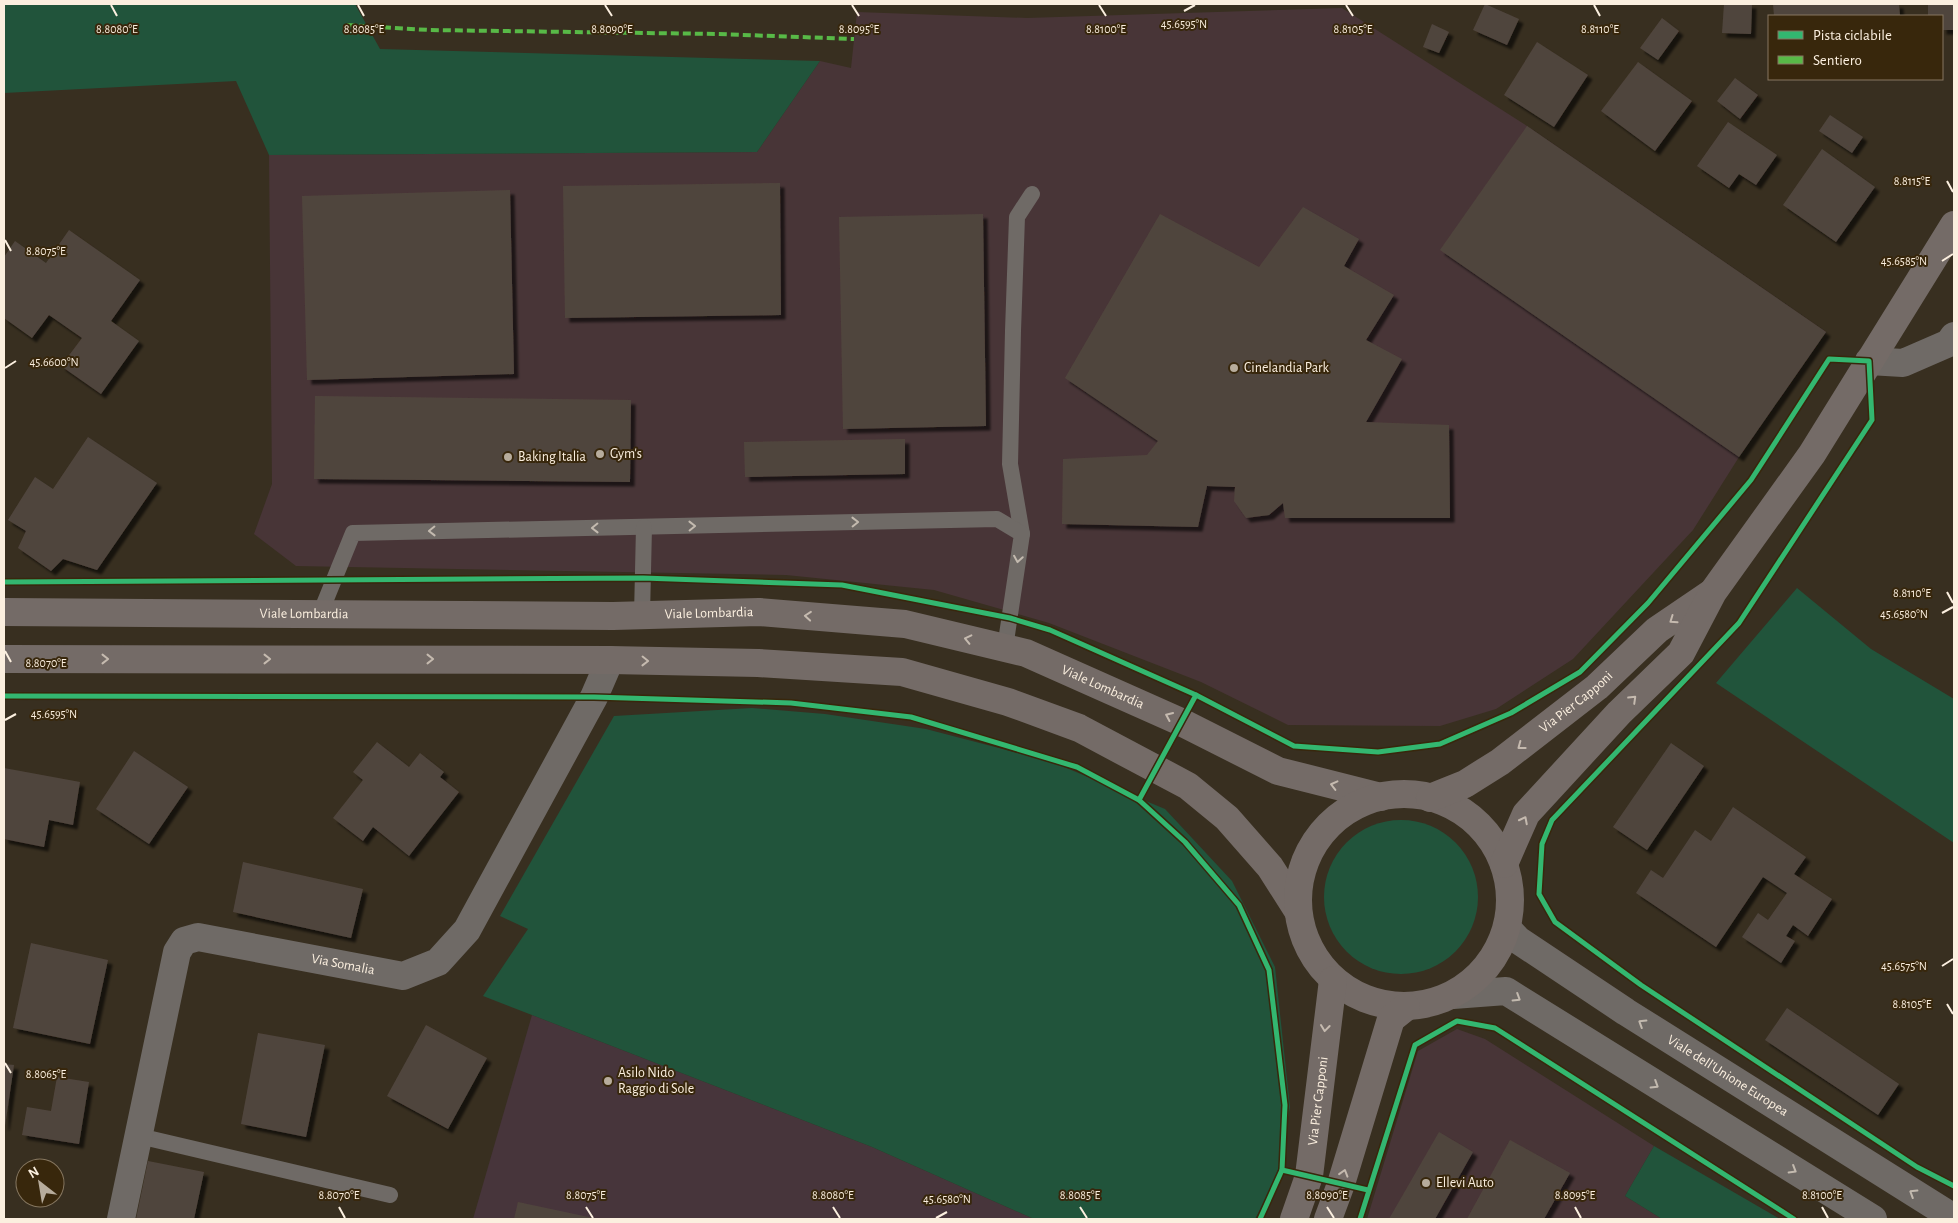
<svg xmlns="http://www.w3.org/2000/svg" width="1958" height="1223" viewBox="0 0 1958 1223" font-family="'Alegreya Sans',sans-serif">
	<defs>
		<filter id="shadow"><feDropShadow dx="4.5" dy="4.5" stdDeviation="1" flood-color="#0009"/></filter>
	</defs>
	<rect width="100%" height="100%" fill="#382f20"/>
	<g fill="#483537">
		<polygon points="1342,8 1527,126 1826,332 1739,457 1693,530 1573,659 1496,709 1440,726 1288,725 1201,682 1049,623 934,590 786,575 296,566 254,534 272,484 269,155 757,152 820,61 851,68 857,12 1027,18"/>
		<polygon points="1457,1029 1485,1039 1654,1146 1625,1196 1662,1219 1367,1219 1418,1051"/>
	</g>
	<polygon fill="#47353b" points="532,1015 872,1147 1034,1219 473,1219"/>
	<g fill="#21543b">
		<polygon points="4,4 355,4 380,49 820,61 757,152 269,155 236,81 4,93"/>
		<polygon points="1797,588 1871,649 1954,699 1954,843 1716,683"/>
		<polygon points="752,708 825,714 926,729 1052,762 1165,809 1232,881 1275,967 1290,1107 1276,1181 1255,1219 1034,1219 872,1147 483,996 528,929 500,916 614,716"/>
		<circle cx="1401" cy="897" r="77"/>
		<polygon points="1654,1146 1780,1219 1662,1219 1625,1196"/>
	</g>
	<g fill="#50453d" filter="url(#shadow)">
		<polygon points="1485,4 1519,19 1507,45 1473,30"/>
		<polygon points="1724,4 1752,4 1751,34 1722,33"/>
		<polygon points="1773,4 1899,4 1900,16 1774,16"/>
		<polygon points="1928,4 1954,4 1954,30 1942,30 1942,16 1928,16"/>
		<polygon points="1662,18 1679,31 1658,60 1640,48"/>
		<polygon points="1432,24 1449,32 1439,53 1423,47"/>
		<polygon points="1537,42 1588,75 1554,127 1504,95"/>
		<polygon points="1638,62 1692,101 1655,151 1601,111"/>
		<polygon points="1735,78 1758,95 1740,119 1717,101"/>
		<polygon points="1830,115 1863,137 1852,153 1819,131"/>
		<polygon points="1728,122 1777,155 1756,185 1739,174 1729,188 1697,166"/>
		<polygon points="1527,126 1826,332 1739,457 1440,250"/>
		<polygon points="1822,149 1875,187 1836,242 1783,205"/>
		<polygon points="780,183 781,315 565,318 563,186"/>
		<polygon points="510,190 514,374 307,380 302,196"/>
		<polygon points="1303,207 1359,239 1344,266 1394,295 1366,340 1402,359 1366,422 1449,425 1450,518 1285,518 1283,503 1269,515 1246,518 1234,501 1235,487 1207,486 1198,527 1062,524 1063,459 1147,455 1158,441 1065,378 1160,214 1259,267"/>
		<polygon points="983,214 986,426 843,429 839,217"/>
		<polygon points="69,230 140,280 111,321 139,341 101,394 61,366 82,338 49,315 32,338 4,318 4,257 15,241 46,263"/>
		<polygon points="315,396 631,400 630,482 314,479"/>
		<polygon points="88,437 157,483 97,570 63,559 51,571 18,548 26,531 8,520 35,477 53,489"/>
		<polygon points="905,439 905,474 745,477 744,442"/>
		<polygon points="377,742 409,767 420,753 444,772 440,777 459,792 409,856 373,827 363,841 333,818 363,780 353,772"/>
		<polygon points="1671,743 1704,766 1647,850 1613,827"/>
		<polygon points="134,751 188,787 149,844 96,809"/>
		<polygon points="4,768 80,782 73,825 49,820 44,847 4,839"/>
		<polygon points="1733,807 1806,857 1794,874 1832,899 1808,936 1793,925 1786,936 1795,941 1781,963 1742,937 1758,913 1768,920 1787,893 1763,877 1716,947 1636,893 1651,870 1663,878 1695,830 1711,841"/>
		<polygon points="243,862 363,889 351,938 233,912"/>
		<polygon points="31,943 108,960 90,1044 13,1028"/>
		<polygon points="1787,1008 1899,1084 1878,1115 1765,1040"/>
		<polygon points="426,1025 487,1058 448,1129 387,1096"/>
		<polygon points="258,1033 325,1045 306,1137 241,1124"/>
		<polygon points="4,1064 14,1065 5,1126 4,1126"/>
		<polygon points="57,1077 89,1082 79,1144 22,1135 27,1107 51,1111"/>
		<polygon points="1439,1132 1473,1152 1435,1219 1389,1219"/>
		<polygon points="1510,1140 1570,1173 1544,1219 1467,1219"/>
		<polygon points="148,1161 204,1172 194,1219 136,1219"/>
		<polygon points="518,1202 593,1218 592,1219 514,1219"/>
	</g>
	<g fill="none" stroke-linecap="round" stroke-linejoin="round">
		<g stroke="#6f6a66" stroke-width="16">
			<polyline points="1022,534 1010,464 1013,331 1017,217 1032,194"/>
			<polyline points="320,614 353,533 997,519 1022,534 1005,648"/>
			<polyline points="642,615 644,527"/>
			<polyline points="139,1136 390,1195"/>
		</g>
		<g stroke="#6f6a66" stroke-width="28">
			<polyline points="1869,361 1903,363 1949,343 1954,336"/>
			<path id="s1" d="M1507,928L1518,940L1626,1012L1954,1218"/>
			<polyline points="1453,995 1506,991 1873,1219"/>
			<path id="s2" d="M121,1219L177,952L184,941L198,937L403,976L438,962L467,930L594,697L610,660"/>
		</g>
		<g stroke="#746b67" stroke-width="28">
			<path id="s3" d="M4,612L613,616L759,612L905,624L1026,653L1181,722L1278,771L1381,797"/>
			<polyline points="4,659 610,660 758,663 902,672 1008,702 1079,728 1188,786 1227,818 1270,867 1298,911"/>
			<circle cx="1404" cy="900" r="106"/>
			<path id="s4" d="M1430,798L1465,784L1500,762L1597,687L1657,630L1710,594"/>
			<polyline points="1504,864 1526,814 1619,713 1681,653 1713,592 1812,454 1954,225"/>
			<path id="s5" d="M1294,1219L1309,1176L1333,980"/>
			<polyline points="1328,1219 1341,1184 1391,1019 1406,1007"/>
		</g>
		<polyline stroke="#58b947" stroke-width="4" stroke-dasharray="8 4" stroke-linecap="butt" points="347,25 429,30 718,34 854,39"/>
		<defs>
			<g id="cycleway">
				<polyline points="4,582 643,578 842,585 1010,618 1050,630 1196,695 1294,746 1378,752 1440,744 1511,713 1580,672 1648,603 1751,480 1829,359 1869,361 1872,420 1739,623 1552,820 1542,844 1539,894 1555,922 1641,985 1917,1167 1954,1186"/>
				<polyline points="4,696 594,697 791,703 911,717 1077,767 1139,800 1185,842 1239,905 1269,970 1285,1105 1282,1170 1260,1219"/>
				<polyline points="1139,800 1196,695"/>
				<polyline points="1282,1170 1368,1190"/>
				<polyline points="1360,1219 1415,1045 1457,1021 1495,1028 1794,1219"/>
			</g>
		</defs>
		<use href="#cycleway" stroke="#38270c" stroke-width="8"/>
		<use href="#cycleway" stroke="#33b770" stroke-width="5"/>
	</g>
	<defs><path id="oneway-chevron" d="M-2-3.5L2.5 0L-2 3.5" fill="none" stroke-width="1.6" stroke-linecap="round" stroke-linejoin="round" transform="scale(1.25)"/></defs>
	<g stroke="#c3baaf">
		<use href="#oneway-chevron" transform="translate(855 522) rotate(-1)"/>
		<use href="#oneway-chevron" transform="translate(692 526) rotate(-1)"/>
		<use href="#oneway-chevron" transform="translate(595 528) rotate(179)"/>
		<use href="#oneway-chevron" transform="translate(432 531) rotate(179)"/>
		<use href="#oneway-chevron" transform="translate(1018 559) rotate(99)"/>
		<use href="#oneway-chevron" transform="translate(1517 998) rotate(32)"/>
		<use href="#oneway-chevron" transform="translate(1642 1023) rotate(-148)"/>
		<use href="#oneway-chevron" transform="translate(1655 1085) rotate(32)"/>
		<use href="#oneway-chevron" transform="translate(1793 1170) rotate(31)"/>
		<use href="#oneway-chevron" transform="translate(1913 1193) rotate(-148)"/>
	</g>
	<g stroke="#c5baaf">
		<use href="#oneway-chevron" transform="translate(808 616) rotate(-175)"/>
		<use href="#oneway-chevron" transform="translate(1673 620) rotate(145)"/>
		<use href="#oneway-chevron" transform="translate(968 639) rotate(-167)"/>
		<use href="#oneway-chevron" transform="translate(105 659)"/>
		<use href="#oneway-chevron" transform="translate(267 659)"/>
		<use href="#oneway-chevron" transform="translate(430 659)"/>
		<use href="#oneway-chevron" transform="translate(645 661) rotate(1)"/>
		<use href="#oneway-chevron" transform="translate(1633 699) rotate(-44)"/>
		<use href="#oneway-chevron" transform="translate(1169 716) rotate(-156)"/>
		<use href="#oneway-chevron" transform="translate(1521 746) rotate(143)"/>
		<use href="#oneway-chevron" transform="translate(1334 785) rotate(-166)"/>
		<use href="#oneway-chevron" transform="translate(1524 820) rotate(-63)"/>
		<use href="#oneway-chevron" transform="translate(1325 1028) rotate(97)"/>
		<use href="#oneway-chevron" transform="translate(1344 1173) rotate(-73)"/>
	</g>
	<path fill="none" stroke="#fbefdf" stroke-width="2" d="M111,5L117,16M358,5L364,16M605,5L612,16M852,5L859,16M1099,5L1106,16M1346,5L1353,16M1594,5L1600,16M1184,11L1195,5M1947,181L1953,192M5,240L11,251M1942,261L1953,254M5,368L16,361M1947,592L1953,603M1942,613L1953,607M5,651L11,662M5,720L16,714M1942,966L1953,959M1947,1004L1953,1014M5,1063L11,1073M339,1207L345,1218M586,1207L593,1218M833,1207L840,1218M1080,1207L1087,1218M1327,1207L1334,1218M1575,1207L1581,1218M1822,1207L1828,1218M936,1218L947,1212"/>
	<g fill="#b7ac9c" stroke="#38270c" stroke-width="2">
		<circle cx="1234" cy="368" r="5"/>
		<circle cx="600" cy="454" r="5"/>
		<circle cx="508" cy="457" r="5"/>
		<circle cx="608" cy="1081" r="5"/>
		<circle cx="1426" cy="1183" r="5"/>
	</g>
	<g text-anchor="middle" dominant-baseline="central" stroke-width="4" stroke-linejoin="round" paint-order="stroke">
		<g font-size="14" fill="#fbefdf" stroke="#38270c" text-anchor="start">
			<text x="1244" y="368">Cinelandia Park</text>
			<text x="610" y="454">Gym's</text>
			<text x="518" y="457">Baking Italia</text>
			<text x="618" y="1073">Asilo Nido<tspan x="618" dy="16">Raggio di Sole</tspan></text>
			<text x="1436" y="1183">Ellevi Auto</text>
		</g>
		<g font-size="14" fill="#fbefdf" stroke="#38270c">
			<text stroke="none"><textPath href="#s3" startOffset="705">Viale Lombardia</textPath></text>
			<text stroke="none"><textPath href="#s3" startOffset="300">Viale Lombardia</textPath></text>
			<text stroke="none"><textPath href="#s3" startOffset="1110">Viale Lombardia</textPath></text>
			<text stroke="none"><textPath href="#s4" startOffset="176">Via Pier Capponi</textPath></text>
			<text stroke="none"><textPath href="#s2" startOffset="448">Via Somalia</textPath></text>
			<text stroke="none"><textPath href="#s1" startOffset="266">Viale dell'Unione Europea</textPath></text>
			<text stroke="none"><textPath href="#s5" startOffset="121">Via Pier Capponi</textPath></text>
		</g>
	</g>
	<g font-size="12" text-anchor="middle" fill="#fbefdf" stroke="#38270c" stroke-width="4" stroke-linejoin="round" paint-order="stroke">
		<text x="1184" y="28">45.6595°N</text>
		<text x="859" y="33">8.8095°E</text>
		<text x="1106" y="33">8.8100°E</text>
		<text x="117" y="33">8.8080°E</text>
		<text x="364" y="33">8.8085°E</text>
		<text x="612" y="33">8.8090°E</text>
		<text x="1353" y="33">8.8105°E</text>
		<text x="1600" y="33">8.8110°E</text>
		<text x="1912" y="185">8.8115°E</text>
		<text x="46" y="255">8.8075°E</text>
		<text x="1904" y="265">45.6585°N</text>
		<text x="54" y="366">45.6600°N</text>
		<text x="1912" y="597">8.8110°E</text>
		<text x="1904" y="618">45.6580°N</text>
		<text x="46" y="667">8.8070°E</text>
		<text x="54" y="718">45.6595°N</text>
		<text x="1904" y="970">45.6575°N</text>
		<text x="1912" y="1008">8.8105°E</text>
		<text x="46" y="1078">8.8065°E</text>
		<text x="339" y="1199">8.8070°E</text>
		<text x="586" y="1199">8.8075°E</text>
		<text x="833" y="1199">8.8080°E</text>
		<text x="1080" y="1199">8.8085°E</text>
		<text x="1327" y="1199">8.8090°E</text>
		<text x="1575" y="1199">8.8095°E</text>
		<text x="1822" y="1199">8.8100°E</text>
		<text x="947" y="1203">45.6580°N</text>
	</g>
	<rect width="1958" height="1223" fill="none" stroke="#fbefdf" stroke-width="10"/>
	<rect x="1768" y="15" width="175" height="65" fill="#38270c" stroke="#867760"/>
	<rect x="1778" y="31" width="25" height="8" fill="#33b770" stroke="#867760"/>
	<text x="1813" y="40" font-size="15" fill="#fbefdf">Pista ciclabile</text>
	<rect x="1778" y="56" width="25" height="8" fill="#58b947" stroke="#867760"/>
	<text x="1813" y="65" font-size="15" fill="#fbefdf">Sentiero</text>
	<g transform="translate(40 1183) rotate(329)"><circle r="24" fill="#38270c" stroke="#867760"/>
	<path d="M0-4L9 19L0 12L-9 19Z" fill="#b7ac9c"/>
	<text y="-8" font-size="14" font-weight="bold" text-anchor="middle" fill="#fbefdf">N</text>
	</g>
</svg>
